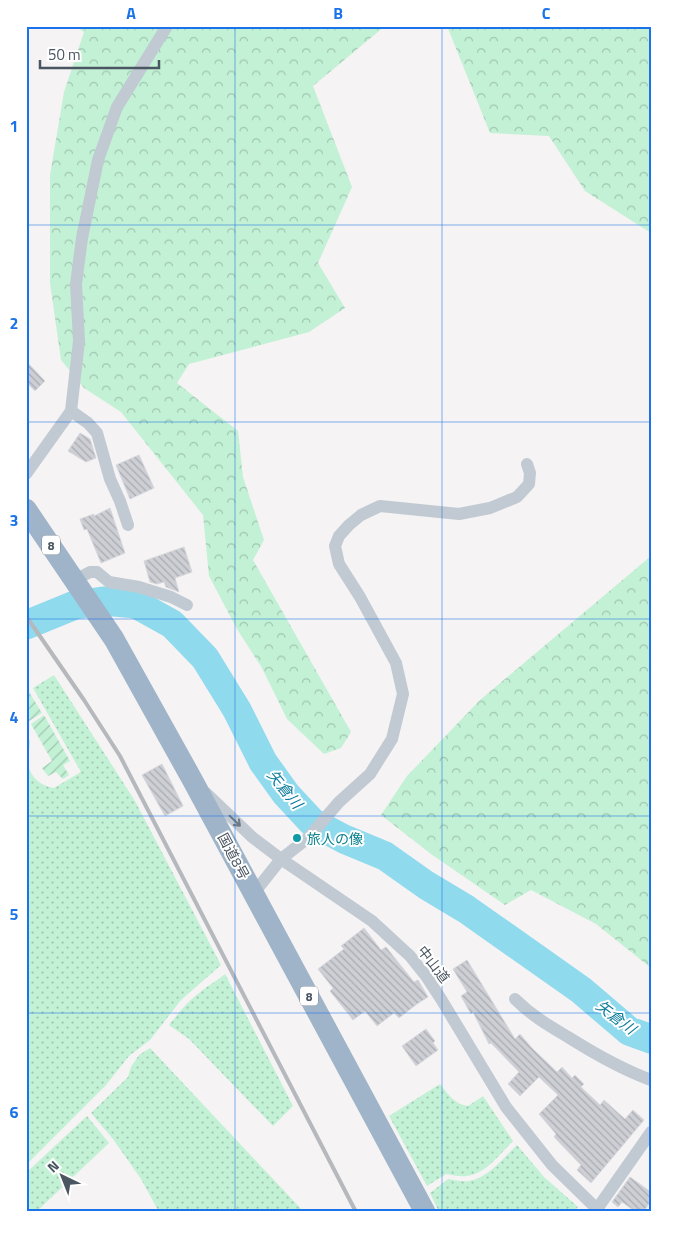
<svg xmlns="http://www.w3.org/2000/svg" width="677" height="1238" viewBox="0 0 677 1238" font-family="'Titillium Web','Noto Sans JP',sans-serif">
	<defs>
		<pattern id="grass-dots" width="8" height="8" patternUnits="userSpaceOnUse" patternTransform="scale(1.25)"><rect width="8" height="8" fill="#c3f1d5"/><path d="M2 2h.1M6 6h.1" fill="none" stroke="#a0c6b0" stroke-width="1.8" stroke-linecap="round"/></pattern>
		<pattern id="forest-crowns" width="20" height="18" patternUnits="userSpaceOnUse" patternTransform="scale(1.25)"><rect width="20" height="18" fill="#c3f1d5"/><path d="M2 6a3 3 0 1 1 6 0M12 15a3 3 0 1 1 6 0" fill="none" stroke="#a0c6b0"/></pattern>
		<pattern id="garden-furrows" width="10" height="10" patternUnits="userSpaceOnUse" patternTransform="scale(1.25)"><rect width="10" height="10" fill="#c3f1d5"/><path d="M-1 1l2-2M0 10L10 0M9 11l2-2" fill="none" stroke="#a0c6b0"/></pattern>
		<pattern id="building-back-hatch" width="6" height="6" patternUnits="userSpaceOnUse" patternTransform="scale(1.25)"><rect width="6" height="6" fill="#cdcfd5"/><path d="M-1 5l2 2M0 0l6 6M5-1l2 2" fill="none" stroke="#a8abb0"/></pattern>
	</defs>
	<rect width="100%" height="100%" fill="#f5f3f3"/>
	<g fill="url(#grass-dots)">
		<path d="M54,675L135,801L221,965L181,1000L150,1040L129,1056L106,1085L26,1165V737L30,741C30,748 27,755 28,762C29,776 40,786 54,788L81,772L33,688Z"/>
		<path d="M225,974L293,1106L273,1126L189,1039L169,1025C178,1014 187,1002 199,993C207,986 217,981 225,974Z"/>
		<polygon points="150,1048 304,1212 159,1212 141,1179 113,1139 91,1113 128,1077 131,1067 139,1055"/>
		<path d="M440,1084C448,1094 454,1104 468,1106L483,1096L513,1141C501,1153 485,1175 466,1176C460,1177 453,1175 446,1174L427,1186L389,1116Z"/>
		<polygon points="87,1116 109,1143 36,1212 26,1212 26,1173"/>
		<path d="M517,1145L544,1177L578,1207L574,1212H439L430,1193L448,1179C455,1180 462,1182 469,1181C488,1178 504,1157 517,1145Z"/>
	</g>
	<g fill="url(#forest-crowns)">
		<polygon points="75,26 385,26 313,86 352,187 318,263 345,308 309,332 189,364 177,383 238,431 243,477 264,540 253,560 351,732 341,748 324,754 287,719 262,668 237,629 209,576 203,515 121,412 84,388 61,360 50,283 50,175 64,92 84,32"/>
		<polygon points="447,26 651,26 651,233 585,191 549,136 490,133"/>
		<polygon points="651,556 651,968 596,924 531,890 505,905 431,854 381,815 407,776 480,700"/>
	</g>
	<g fill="url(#garden-furrows)">
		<polygon points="26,687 42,713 26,723"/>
		<polygon points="44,715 70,761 63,765 69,775 63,779 56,772 48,776 42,768 52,761 31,724"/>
	</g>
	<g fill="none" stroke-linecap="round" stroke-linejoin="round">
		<polyline stroke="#90daee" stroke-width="29" points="26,625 75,605 103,601 136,604 172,624 205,658 237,710 263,762 286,794 312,822 344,839 385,856 426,885 466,909 581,990 629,1031 651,1039"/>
	</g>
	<g fill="url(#building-back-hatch)" stroke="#d7d9de">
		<polygon points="26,361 45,381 35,391 26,382"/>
		<polygon points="80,433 90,439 96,458 86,462 68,451"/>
		<polygon points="139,455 154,488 130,499 116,465"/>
		<polygon points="110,508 125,553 101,563 87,529 84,530 80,519 94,514 94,516"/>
		<polygon points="184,547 192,572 175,578 179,592 166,587 164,582 157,584 150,582 144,561"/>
		<polygon points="162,764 183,806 165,816 142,775"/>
		<polygon points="364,928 381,950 386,947 414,982 418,980 428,997 417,1004 399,1018 394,1013 377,1026 365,1011 353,1020 330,991 333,988 318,969 344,949 341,946"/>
		<polygon points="467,960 515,1039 520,1034 532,1048 557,1072 562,1067 572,1078 575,1075 584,1084 581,1087 600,1105 604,1100 625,1119 633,1110 644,1120 591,1183 577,1170 581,1165 554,1137 556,1134 539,1114 558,1095 539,1077 520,1096 508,1084 519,1072 491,1043 489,1044 473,1012 471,1014 461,996 467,992 453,969"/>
		<polygon points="426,1029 435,1041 433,1043 438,1050 416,1066 402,1046"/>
		<polygon points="630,1177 651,1192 651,1201 643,1212 636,1212 622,1202 618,1207 612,1202"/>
	</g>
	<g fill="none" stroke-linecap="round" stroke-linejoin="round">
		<g stroke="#c1cad2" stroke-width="12">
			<polyline points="71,411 88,423 97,433 110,479 120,501 128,525"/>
			<polyline points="26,474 71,411 79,341 76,284 82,238 98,160 117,107 167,26"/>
			<polyline points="75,580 90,572 97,572 109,582 139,587 171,597 187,605"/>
			<polyline points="206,793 252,837 281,859 372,921 410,956 426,976 441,999 506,1107 552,1165 600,1212"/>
			<polyline points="254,893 281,859 308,838 339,802 370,774 392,739 403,694 396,663 360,597 339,564 335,546 339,536 349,525 361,515 380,506 459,514 490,508 517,497 529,484 530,473 527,464"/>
			<path d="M515,999C532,1016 548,1025 568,1037C595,1054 621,1069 651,1080"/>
			<polyline points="597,1209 651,1132"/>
		</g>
		<polyline stroke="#9fb4c9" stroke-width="21" points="26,509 114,639 193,781 425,1212"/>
		<polyline stroke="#b5b8bd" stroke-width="4" points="26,616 84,700 120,756 356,1212"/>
	</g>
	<defs><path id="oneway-shaft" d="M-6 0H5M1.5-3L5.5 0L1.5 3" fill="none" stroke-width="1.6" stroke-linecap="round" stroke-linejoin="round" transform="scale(1.25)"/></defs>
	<use stroke="#6e7983" href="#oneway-shaft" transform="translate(235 821) rotate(44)"/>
	<path fill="none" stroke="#1a73e8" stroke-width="1" stroke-opacity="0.55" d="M235,26V1212M442,26V1212M26,225H651M26,422H651M26,619H651M26,816H651M26,1013H651"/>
	<circle fill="#0f9aa8" stroke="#fff" stroke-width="2" cx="297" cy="838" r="5"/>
	<g text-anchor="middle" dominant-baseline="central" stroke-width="4" stroke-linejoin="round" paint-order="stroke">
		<g fill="#fff" stroke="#808990" stroke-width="1">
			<rect x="42" y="535.5" width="18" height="19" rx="4"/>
			<rect x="300" y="986.5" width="18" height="19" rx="4"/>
		</g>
		<g font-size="12" font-weight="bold" fill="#4a5661">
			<text x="51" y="545">8</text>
			<text x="309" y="996">8</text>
		</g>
		<g font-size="14" fill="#0d838f" stroke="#fff" text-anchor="start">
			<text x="307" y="838">旅人の像</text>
		</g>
		<g font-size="14" fill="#4a5661" stroke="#fff">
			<text transform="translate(234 856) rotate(62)">国道8号</text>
			<text transform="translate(434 964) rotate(52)">中山道</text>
		</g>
		<g font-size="15" font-style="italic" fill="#0c7c9b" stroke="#fff">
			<text transform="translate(285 789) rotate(51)">矢倉川</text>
			<text transform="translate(616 1017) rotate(37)">矢倉川</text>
		</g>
	</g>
	<rect width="677" height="1238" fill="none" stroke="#ffffff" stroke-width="55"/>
	<g transform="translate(62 1176) rotate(317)" stroke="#ffffff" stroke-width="4" paint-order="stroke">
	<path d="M0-4L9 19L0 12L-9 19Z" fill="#4a5661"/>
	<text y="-8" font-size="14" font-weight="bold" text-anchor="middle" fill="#4a5661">N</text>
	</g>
	<path d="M40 60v8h119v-8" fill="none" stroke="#4a5661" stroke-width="2.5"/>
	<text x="48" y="60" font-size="15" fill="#4a5661" stroke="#ffffff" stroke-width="4" paint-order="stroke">50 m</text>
	<rect x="28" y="28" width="622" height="1182" fill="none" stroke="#1a73e8" stroke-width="2"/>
	<g font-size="16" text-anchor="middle" font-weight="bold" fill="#1a73e8">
		<text x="131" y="19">A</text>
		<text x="338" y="19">B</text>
		<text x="546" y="19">C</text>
		<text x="14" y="132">1</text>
		<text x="14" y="329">2</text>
		<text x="14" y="526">3</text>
		<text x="14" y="723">4</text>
		<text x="14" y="920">5</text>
		<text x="14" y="1118">6</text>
	</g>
</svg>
